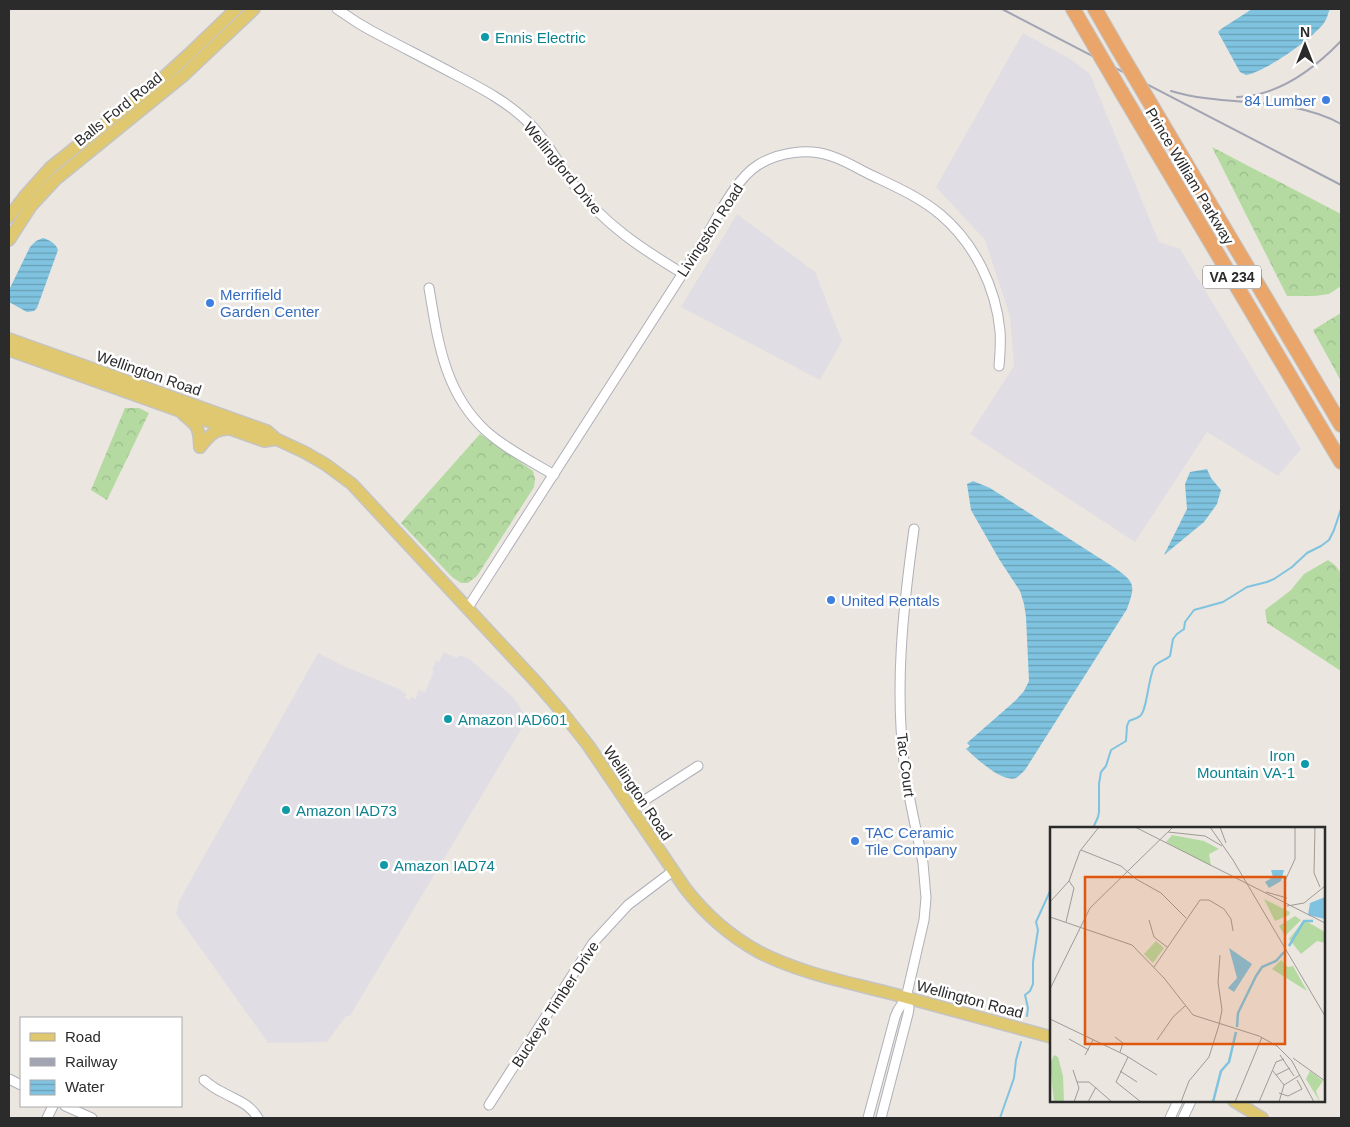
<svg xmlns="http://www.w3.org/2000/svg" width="1350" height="1127" viewBox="0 0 1350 1127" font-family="Arial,sans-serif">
	<defs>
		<pattern id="forest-crowns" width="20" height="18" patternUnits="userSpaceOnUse" patternTransform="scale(1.25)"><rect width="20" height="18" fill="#b4daa2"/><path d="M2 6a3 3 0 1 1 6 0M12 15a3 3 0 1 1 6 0" fill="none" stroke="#9bbb8c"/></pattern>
		<pattern id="water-rules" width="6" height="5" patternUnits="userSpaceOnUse" patternTransform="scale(1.25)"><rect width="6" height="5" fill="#7fc3e0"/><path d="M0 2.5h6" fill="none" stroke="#689fb6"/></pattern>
	</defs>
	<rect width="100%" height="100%" fill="#ebe6df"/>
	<g fill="#e0dee4">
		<polygon points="1023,33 1072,60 1090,74 1159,242 1180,249 1301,449 1278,476 1207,432 1135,542 970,434 1014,366 1010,316 985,240 936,187"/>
		<polygon points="737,214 815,272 842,341 820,380 681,307"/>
		<polygon points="444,652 457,658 460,655 469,659 473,662 514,698 522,711 525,719 525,723 350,1016 346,1016 327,1042 268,1043 176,914 179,901 318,653 339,664 399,689 407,694 405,698 409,700 411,697 416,699 418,690 425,692 434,671 432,670 436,661 439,662"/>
	</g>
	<g fill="url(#forest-crowns)">
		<polygon points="1212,147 1341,214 1341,286 1329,294 1315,296 1287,296"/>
		<polygon points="1341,313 1341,381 1313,330"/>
		<polygon points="125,408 139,408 149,413 107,500 91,490"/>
		<polygon points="480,434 533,471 535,479 534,487 477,576 468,583 461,583 452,577 401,523"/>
		<polygon points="1328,560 1335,565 1341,573 1341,671 1267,623 1265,610 1291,590 1304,574"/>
	</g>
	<g fill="url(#water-rules)">
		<path d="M1252,9H1330C1328,13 1327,19 1324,23C1312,39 1265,72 1246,75L1240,72L1218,32L1221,29Z"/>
		<path d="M43,238C50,240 56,244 58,250L37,308L34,311L27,312L9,302V290L30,247L36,241Z"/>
		<polygon points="1207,469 1211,478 1221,490 1217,504 1204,522 1164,555 1187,509 1185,484 1190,472"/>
		<path d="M973,481L990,488L1115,568C1136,583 1135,586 1127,609L1025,770C1023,772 1019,776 1016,778C1002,783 976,758 966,749L970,746L967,743L1015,701L1024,691L1029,681L1026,617L1024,604L1020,591L999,559L971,510L967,484Z"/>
	</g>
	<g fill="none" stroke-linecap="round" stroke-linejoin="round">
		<g stroke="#7fc3e0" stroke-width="2">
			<path d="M1093,828L1098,817L1099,812V784L1101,772L1106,766L1111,750L1126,741L1127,726L1129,721C1132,719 1137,719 1140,716C1147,711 1148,679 1154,667C1158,661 1165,661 1170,656L1173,639L1177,634L1184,629L1185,622L1194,610L1223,602L1247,587L1267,582L1274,579L1292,567L1307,553L1321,546L1329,540L1334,530L1341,509"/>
			<polyline points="1027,1016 1028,1008 1025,995 1030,991 1033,984 1033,962 1038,930 1036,922 1051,889"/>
			<polyline points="1000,1118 1014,1078 1016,1060 1021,1042"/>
		</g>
		<defs>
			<g id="minor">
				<path d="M337,9L358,23L370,30C398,45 426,59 454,74C481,88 508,102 530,124C548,142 559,165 574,185C604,224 642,249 682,273"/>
				<path d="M429,288C438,341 444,392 486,431C506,449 531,461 554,475"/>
				<path d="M467,609L701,245C716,221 734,180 758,165C779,152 808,148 831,156C844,160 857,168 869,174C894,186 920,197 941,215C975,244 996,288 1000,331C1001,343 1000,354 999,366"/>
				<polyline points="631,809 698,766"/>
				<polyline points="9,1079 21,1085"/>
				<path d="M204,1080C210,1085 215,1089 222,1092C236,1100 249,1103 258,1118"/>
				<polyline points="489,1105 593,943 628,905 673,871"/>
				<polyline points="65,1106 92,1118"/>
				<polyline points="47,1118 53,1106"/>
				<path d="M868,1118L895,1017L898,1010L906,998L924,920L926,898L923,863C917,832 909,801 905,770C894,689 903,609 914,529"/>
				<polyline points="881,1118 908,1014 909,1008 906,998"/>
				<polyline points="1170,1118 1178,1101"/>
				<polyline points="1183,1118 1191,1101"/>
			</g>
			<g id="major">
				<polyline points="9,217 25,196 51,167 165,76 188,55 236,9"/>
				<polyline points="9,240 31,206 56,179 184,75 254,9"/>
				<path d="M9,339L267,431L276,439L304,452L325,464L352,484L537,683L562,712L588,745L685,888C705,914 730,936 759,952C801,974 852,983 897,995C948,1009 1000,1023 1051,1037"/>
				<polyline points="9,350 264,441 276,439"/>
				<path d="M183,414C198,426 199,427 200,447"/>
				<path d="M200,447C209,436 214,429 229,429"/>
				<polyline points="1234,1101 1262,1118"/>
			</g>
			<g id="highway">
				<polyline points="1073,9 1087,33"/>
				<polyline points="1095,9 1118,49"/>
				<polyline points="1122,93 1341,462"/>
				<polyline points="1153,108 1341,425"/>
			</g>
		</defs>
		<use href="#minor" stroke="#afb0b9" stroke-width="11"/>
		<use href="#major" stroke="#c4c4c4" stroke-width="14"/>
		<use href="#highway" stroke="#c4c4c4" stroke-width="16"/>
		<use href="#minor" stroke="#fff" stroke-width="9"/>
		<use href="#major" stroke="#dfc86f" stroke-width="11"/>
		<use href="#highway" stroke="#eaa56a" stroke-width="14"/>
		<g stroke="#a2a4b3" stroke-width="2">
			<polyline points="1002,9 1341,185"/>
			<path d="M1171,91C1227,108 1289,95 1341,124"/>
			<path d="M1237,97C1278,96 1314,69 1341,41"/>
		</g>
		<defs>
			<g id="highway-bridge">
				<polyline points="1087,33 1122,93"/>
				<polyline points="1118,49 1153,108"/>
			</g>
		</defs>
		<use href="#highway-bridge" stroke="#c4c4c4" stroke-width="16" stroke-linecap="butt"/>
		<use href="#highway-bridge" stroke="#eaa56a" stroke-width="14"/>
	</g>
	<g fill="#0f9aa8" stroke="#fff" stroke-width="2">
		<circle cx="485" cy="37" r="5"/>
		<circle cx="448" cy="719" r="5"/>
		<circle cx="1305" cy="764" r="5"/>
		<circle cx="286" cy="810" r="5"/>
		<circle cx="384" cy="865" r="5"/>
	</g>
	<g fill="#3f7fe0" stroke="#fff" stroke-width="2">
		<circle cx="1326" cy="100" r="5"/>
		<circle cx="210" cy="303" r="5"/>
		<circle cx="831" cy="600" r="5"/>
		<circle cx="855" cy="841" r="5"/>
	</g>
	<g text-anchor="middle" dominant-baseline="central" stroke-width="5" stroke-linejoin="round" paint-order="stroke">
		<rect fill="#fff" stroke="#6b6b6b" stroke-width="1" x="1203" y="265.5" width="58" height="23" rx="4"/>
		<g font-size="14" font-weight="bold" fill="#2b2b2b">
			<text x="1232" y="277">VA 234</text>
		</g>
		<g font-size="15" fill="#0d838f" stroke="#fff" text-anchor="start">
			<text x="495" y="37">Ennis Electric</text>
			<text x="458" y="719">Amazon IAD601</text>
			<text x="1295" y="755" text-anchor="end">Iron<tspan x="1295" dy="17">Mountain VA-1</tspan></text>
			<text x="296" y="810">Amazon IAD73</text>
			<text x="394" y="865">Amazon IAD74</text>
		</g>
		<g font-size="15" fill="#366cbe" stroke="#fff" text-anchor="start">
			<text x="1316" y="100" text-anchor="end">84 Lumber</text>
			<text x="220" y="294">Merrifield<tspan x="220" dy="17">Garden Center</tspan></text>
			<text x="841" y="600">United Rentals</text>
			<text x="865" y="832">TAC Ceramic<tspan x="865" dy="17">Tile Company</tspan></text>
		</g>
		<g font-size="15" fill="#2b2b2b" stroke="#fff">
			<text transform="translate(118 109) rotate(-39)">Balls Ford Road</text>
			<text transform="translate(563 168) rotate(51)">Wellingford Drive</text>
			<text transform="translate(1190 176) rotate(59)">Prince William Parkway</text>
			<text transform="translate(710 230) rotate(-57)">Livingston Road</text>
			<text transform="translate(149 373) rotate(19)">Wellington Road</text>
			<text transform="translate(906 765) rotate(83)">Tac Court</text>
			<text transform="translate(638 793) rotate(56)">Wellington Road</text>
			<text transform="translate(970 999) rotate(15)">Wellington Road</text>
			<text transform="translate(555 1004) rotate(-57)">Buckeye Timber Drive</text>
		</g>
	</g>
	<g transform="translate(1050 827)">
		<rect width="275" height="275" fill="#ebe6df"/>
		<path d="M122,8L154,14L169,22L159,27L161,39L116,15ZM214,72L240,85L239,88L225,94ZM245,89L251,93L235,109L229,99ZM254,93L275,105V116L267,114L251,127L239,112ZM106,114L114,121L103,136L94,127ZM231,133L238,140L243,139L257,164L222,142ZM4,228L8,230L13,249L14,275H4L0,237ZM260,244L273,254L266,264L270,275L256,252Z" fill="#b4daa2"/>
		<path d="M221,43H234L231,54L219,61L215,55L223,50ZM275,70V92L258,88L260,76ZM179,121L202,137L184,165L178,161L187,151Z" fill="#7fc3e0"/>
		<path fill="none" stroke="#7fc3e0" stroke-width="2.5" d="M239,119L254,94H263M187,200L188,186L206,149L212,140L226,134L234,125M163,275L171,244L179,235L186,205"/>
		<path fill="none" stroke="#9e9b97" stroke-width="1" d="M85,0L275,96M160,0L183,33L275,189M170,0L176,16M265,0L264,46L270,60M118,5L155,9L172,19M31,23L71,39L86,52L111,66L136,91M234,56L245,32V0M216,65L237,71M0,75L19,54L30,24L49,0M237,79L254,76L275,59M0,90L82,118L114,151L143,188L209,209L227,219L242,234L264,275M99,93L104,110L117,120M16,95L24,61L19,54M104,140L150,73H159L174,82L181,92L183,104M0,162L40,81L123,0M0,192L75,228L107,248M65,210L73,216L70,225M19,212L39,223M107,213L123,190L135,179M35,228L43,213M230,228L244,249M78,230L66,255L91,275M243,231L275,254M23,243L29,261L24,275M70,244L87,255M223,244L234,258M226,248L240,241M27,255H39L62,275M229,266L238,269L252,262L247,253M38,275L46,260M131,275L139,254L159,230L169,198L172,183L168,155L170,128M185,275L212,210M209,275L226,235L234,232M229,275L234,258L250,248"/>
		<path fill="#df570e" fill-opacity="0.15" stroke="#df570e" stroke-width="2.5" d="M35,50H235V217H35Z"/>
		<rect width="275" height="275" fill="none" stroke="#2b2b2b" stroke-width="2.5"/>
	</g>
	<rect width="1350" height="1127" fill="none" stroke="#2b2b2b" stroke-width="20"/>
	<rect x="20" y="1017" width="162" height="90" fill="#ffffff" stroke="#aaaaaa"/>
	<rect x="30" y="1033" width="25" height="8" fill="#dfc86f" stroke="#aaaaaa"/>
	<text x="65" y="1042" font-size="15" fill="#2b2b2b">Road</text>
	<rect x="30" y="1058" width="25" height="8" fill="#a2a4b3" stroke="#aaaaaa"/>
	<text x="65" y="1067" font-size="15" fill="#2b2b2b">Railway</text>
	<rect x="30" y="1080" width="25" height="15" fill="url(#water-rules)" stroke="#aaaaaa"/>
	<text x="65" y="1092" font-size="15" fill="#2b2b2b">Water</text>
	<g transform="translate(1305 45)" stroke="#ffffff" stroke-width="4" paint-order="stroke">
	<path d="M0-4L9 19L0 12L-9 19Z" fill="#2b2b2b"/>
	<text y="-8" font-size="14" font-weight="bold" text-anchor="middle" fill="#2b2b2b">N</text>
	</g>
</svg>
